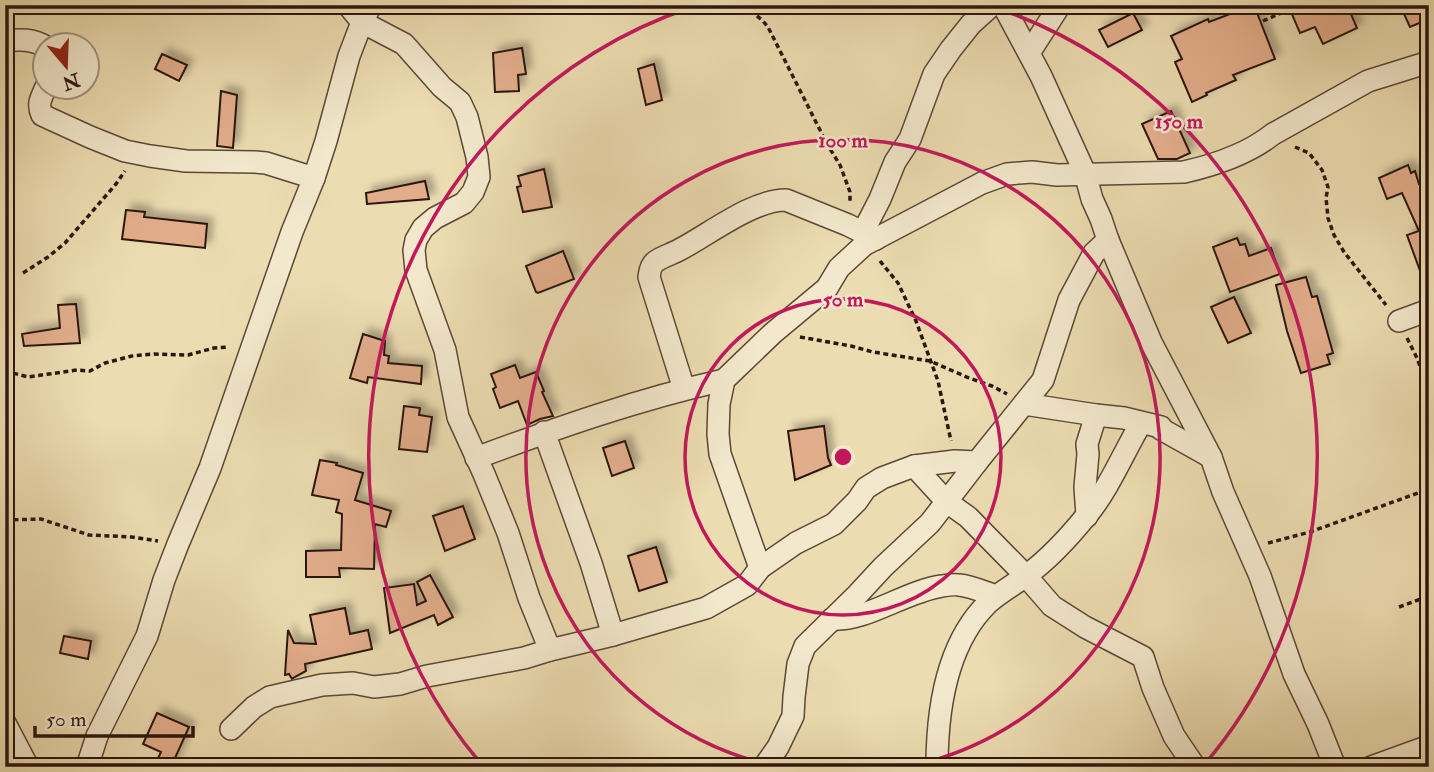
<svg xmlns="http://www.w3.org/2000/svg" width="1434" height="772" viewBox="0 0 1434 772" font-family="'IM FELL Double Pica',serif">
	<defs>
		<filter id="shadow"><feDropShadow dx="6" dy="-6" stdDeviation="3.5" flood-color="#0004"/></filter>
	</defs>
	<rect width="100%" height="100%" fill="#ecdcb1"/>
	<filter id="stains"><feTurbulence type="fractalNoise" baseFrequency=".00286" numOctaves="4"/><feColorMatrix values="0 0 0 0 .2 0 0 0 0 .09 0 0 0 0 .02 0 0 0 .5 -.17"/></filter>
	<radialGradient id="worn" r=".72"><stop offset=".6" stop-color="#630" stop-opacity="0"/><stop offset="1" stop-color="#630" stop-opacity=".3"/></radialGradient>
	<g fill="#e2ad8b" stroke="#2c160e" stroke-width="2" filter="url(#shadow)">
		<polygon points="1254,5 1275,59 1233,75 1236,80 1206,93 1207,95 1192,102 1175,62 1182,59 1171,36 1208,19 1209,22"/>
		<polygon points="1288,5 1347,5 1357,28 1323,44 1315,27 1300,33"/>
		<polygon points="1400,5 1429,5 1429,19 1410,27"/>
		<polygon points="1133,13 1142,30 1108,47 1099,30"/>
		<polygon points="522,48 526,74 518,75 519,91 495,92 493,53"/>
		<polygon points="162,54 187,65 179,81 155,69"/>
		<polygon points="654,64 662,100 646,105 638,69"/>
		<polygon points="221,91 237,95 233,148 217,146"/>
		<polygon points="1171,111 1190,153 1177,159 1158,159 1142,124"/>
		<polygon points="1408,165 1411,173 1415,171 1419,184 1429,180 1429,290 1427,290 1407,235 1419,231 1402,193 1387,199 1379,178"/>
		<polygon points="544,169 552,207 523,212 517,187 521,186 518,176"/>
		<polygon points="425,181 429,199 367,204 366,193"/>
		<polygon points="126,210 145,212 144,217 207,224 205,248 122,239"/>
		<polygon points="1237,238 1240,245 1245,244 1249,256 1271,248 1280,274 1230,292 1213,247"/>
		<polygon points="563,251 574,279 538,293 536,292 526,266"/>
		<polygon points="1306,277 1312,297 1317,296 1333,353 1327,355 1330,364 1301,373 1287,331 1276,285"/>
		<polygon points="1234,297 1251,333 1228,343 1211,307"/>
		<polygon points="76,304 80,343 24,346 22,334 60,328 58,305"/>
		<polygon points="363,334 385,341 384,355 389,356 388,363 422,366 421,384 368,377 367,383 350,378"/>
		<polygon points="515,365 520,378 536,372 544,391 542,392 553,416 540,419 527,425 518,401 500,408 493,389 496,387 491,374"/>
		<polygon points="404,406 420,408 419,415 432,417 427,452 399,449"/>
		<polygon points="824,426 828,458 831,465 795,480 788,431"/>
		<polygon points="625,441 634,468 612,476 603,448"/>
		<polygon points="320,460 337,463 336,465 363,473 355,500 391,511 386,527 375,524 374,569 339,568 340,577 306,577 306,551 341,550 342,514 336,512 339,500 312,495"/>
		<polygon points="463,506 475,539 445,551 433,516"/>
		<polygon points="656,547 667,582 639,591 628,556"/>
		<polygon points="430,575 453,617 438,625 434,615 390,633 384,588 414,584 417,605 426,601 417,582"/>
		<polygon points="345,608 350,634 368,630 372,649 305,664 306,671 293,678 292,679 289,674 285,675 288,630 294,643 316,644 310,615"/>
		<polygon points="64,636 91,641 88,659 60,653"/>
		<polygon points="157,713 189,727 171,767 154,767 161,752 143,744"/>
	</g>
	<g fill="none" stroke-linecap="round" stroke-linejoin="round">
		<defs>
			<g id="street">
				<polyline points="348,5 362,22 404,44 442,87 460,102 467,117 477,157 479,177 473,192 464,203 435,218 423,228 416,240 414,250 416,270 445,350 458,417 484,474 508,533 529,598 550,650 613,635 706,608 747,585 760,568 796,543 834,524 857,501 866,488 882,478 914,466 955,461 977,462 1043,380 1069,300 1094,253 1108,240"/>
				<polyline points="1003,5 1041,76 1085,173 1092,199 1101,219 1108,240 1151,342 1211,457 1223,492 1260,576 1294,674 1318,724 1335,767"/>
				<path d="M5,41C20,39 33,39 46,47"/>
				<polyline points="1029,53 1060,5"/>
				<path d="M46,87C41,98 37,104 42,115L90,137L125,151L150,156L186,161L255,162L266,163L314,178"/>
				<polyline points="863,232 880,199 895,162 910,139 934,74 951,49 971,24 992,5"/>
				<polyline points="1399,321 1429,310"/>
				<path d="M684,389L649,277C650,272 650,266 655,262C661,257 672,254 679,250C710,234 752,200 786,200L848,225L876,239"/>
				<polyline points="1024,404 1096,415 1124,418 1161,427 1161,429 1211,457"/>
				<polyline points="544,432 591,563 613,635"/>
				<path d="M476,458C557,428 639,399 724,380"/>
				<polyline points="914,466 947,502 968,517 1026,576 1052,606 1085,627 1143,657 1153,688 1174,736 1195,767"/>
				<polyline points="1087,516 1085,487 1088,454 1087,444 1096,415"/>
				<path d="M760,568L720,454L718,434L719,404L724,380L773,333L827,288L839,268L864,245L982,183L1007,174L1032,172L1057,175L1184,172C1215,165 1248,154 1273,134L1368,81L1429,62"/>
				<path d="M832,619C865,622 906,591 942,586C948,585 954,584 959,585C971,586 984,592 996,596"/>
				<polyline points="5,723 28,767"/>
				<polyline points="231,729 254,707 270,697 322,685 353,683 374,687 400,684 427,676 524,658 550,650"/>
				<polyline points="87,767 97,736 147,636 164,580 178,544 210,468 292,232 314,178 326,141 349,56 362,22 371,5"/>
				<polyline points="764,767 778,747 793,716 794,697 798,664 805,646 858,594 883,567 930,523 977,462"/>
				<path d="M937,767C937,711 946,644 988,603C1000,592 1014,585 1027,575C1049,559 1070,536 1087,515C1108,490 1124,452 1141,423"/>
				<polyline points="1371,767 1429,746"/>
			</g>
		</defs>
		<use href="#street" stroke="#5c4837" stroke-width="24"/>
		<g stroke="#2c160e" stroke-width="3.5" stroke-dasharray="5 3.5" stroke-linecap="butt">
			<polyline points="744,5 763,21 768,27 827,144 840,165 850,192 850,203"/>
			<polyline points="1263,21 1299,5"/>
			<polyline points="1295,147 1309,153 1322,170 1328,187 1326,198 1328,218 1334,235 1344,252 1386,305"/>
			<polyline points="880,261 898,283 916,321 938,381 951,441"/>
			<polyline points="23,273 48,257 65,243 116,184 125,171"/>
			<polyline points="800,337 851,346 873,352 930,361 969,378 992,386 1007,394"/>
			<polyline points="1407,338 1417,358 1421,369 1429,420"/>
			<polyline points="5,371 28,377 77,370 90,371 105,363 132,356 154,354 188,355 214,348 229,347"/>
			<polyline points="5,520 41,519 89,535 132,537 158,541"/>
			<polyline points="1268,543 1310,532 1429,489"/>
			<polyline points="1399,607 1429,596"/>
		</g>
		<use href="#street" stroke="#f3e8cc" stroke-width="21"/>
	</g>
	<g fill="none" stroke="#c2185b" stroke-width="3.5">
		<circle cx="843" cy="457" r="158"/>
		<path d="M774 766A317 317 0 1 1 912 766"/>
		<path d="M482 765A475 475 0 0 1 692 7M994 7A475 475 0 0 1 1204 765"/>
	</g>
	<circle cx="843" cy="457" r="10" fill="#c2185b" stroke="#f3e8cc" stroke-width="3.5"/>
	<g font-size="21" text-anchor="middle" font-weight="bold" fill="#c2185b" stroke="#f3e8cc" stroke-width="5" stroke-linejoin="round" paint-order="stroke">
		<text x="1179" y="128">150 m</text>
		<text x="843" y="147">100 m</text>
		<text x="843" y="306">50 m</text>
	</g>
	<rect width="1434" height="772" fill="none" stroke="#ecdcb1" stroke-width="28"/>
	<rect x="7" y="7" width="1420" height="758" fill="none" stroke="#2c160e" stroke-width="3.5"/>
	<rect x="14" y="14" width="1406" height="744" fill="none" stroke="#2c160e" stroke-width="2"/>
	<g transform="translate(66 66) rotate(161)"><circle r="33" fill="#f3e8cc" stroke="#a39480" stroke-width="2"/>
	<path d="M0-5L12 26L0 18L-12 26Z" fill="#8f2418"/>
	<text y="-10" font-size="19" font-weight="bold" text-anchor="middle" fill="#2c160e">N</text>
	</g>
	<path d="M35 726v10h158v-10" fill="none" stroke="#2c160e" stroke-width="3.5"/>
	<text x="46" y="726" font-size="21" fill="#2c160e" stroke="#f3e8cc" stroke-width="5" paint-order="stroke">50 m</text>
	<rect width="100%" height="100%" filter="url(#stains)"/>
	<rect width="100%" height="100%" fill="url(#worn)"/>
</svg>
